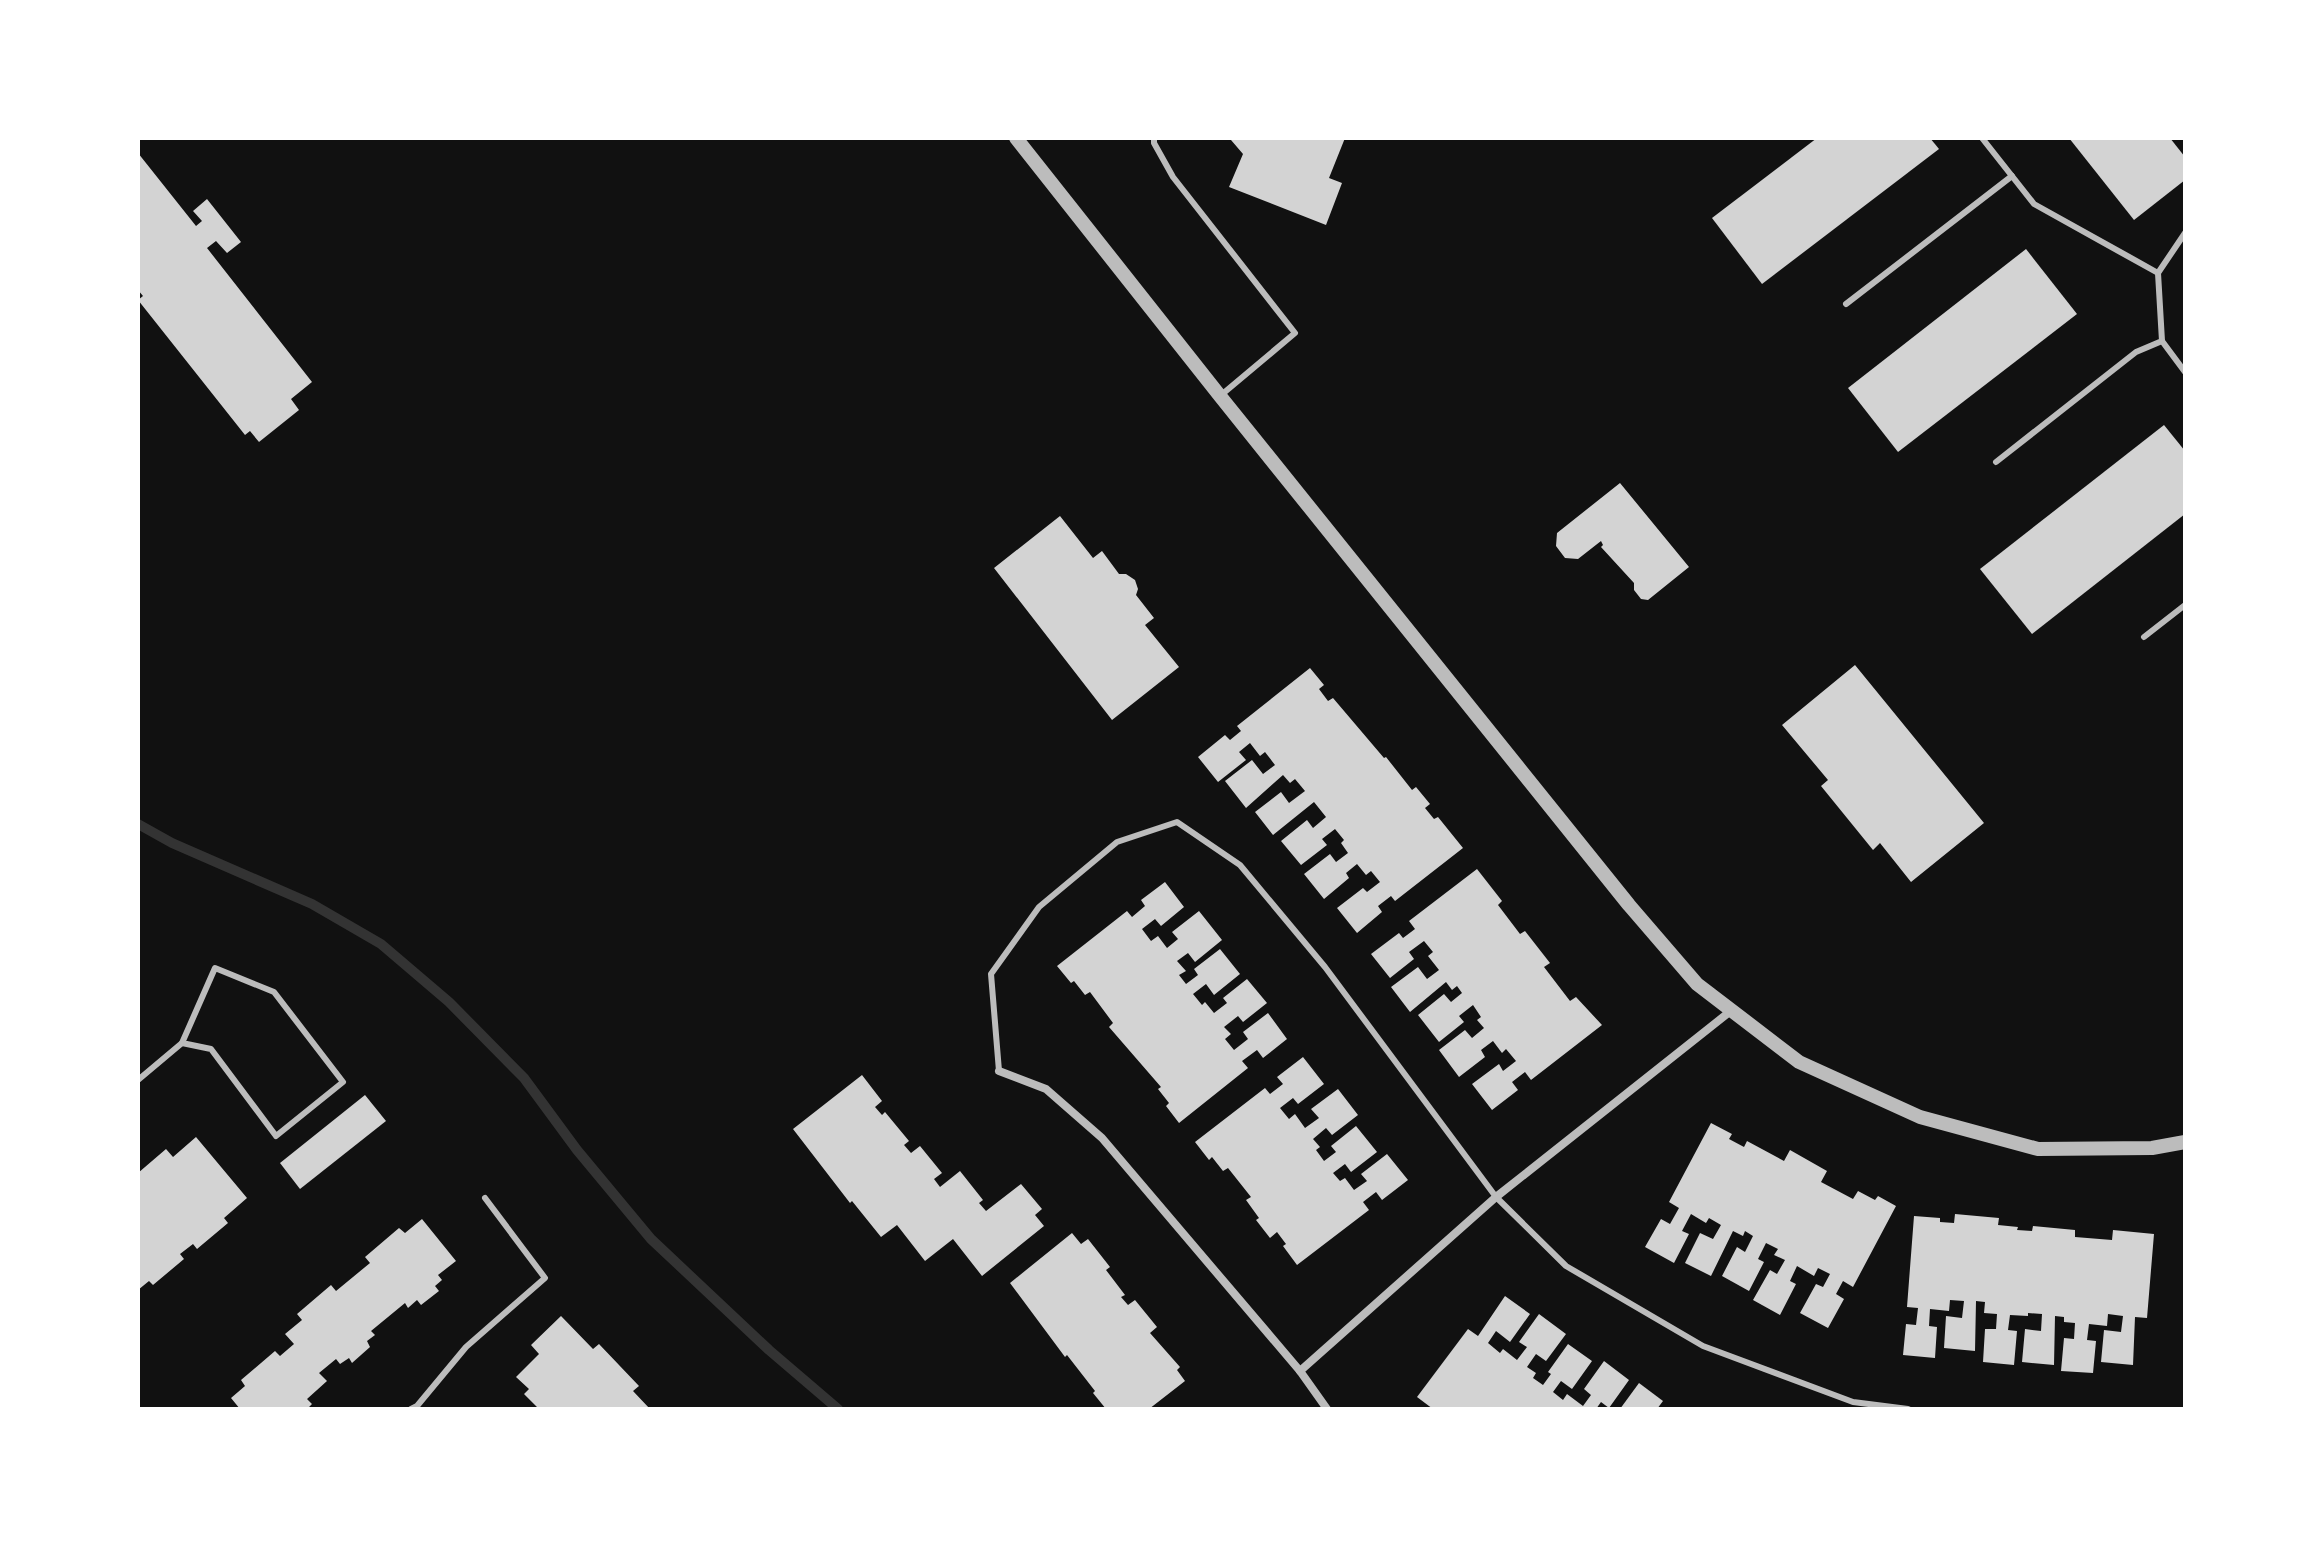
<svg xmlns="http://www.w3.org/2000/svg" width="2323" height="1547" viewBox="0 0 2323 1547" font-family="'Asap Condensed',sans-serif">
	<rect width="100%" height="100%" fill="#111"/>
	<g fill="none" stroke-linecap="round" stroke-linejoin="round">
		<polyline stroke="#333" stroke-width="10" points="138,824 172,843 312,904 381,944 449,1002 524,1078 577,1150 651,1239 769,1350 838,1409"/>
	</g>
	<g fill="#d3d3d3">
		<polygon points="1234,138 1345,138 1329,178 1342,183 1326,225 1229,187 1243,154 1231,140"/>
		<polygon points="1817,138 1930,138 1939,149 1762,284 1712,218"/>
		<polygon points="2069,138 2170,138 2185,157 2185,180 2134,220"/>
		<polygon points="138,153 196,226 202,221 193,211 207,199 241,242 227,253 216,241 207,248 312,382 291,399 299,410 259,442 250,431 245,435 138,300 143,296 138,290"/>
		<polygon points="2026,249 2077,314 1898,452 1848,388"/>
		<polygon points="2164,425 2185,451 2185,514 2032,634 1980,569"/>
		<polygon points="1620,483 1689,567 1648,600 1641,599 1634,590 1634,583 1601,547 1603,545 1601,541 1578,559 1565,558 1556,546 1557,533"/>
		<polygon points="1060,516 1093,558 1102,551 1119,574 1126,574 1135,580 1138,589 1136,595 1154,618 1145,625 1179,667 1112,720 994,568"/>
		<polygon points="1855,665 1984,823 1911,882 1880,843 1873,850 1821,786 1828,780 1782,725"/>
		<polygon points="1310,668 1324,685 1319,689 1328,701 1333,698 1384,758 1386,757 1412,790 1416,787 1430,804 1425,808 1434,819 1438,817 1463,848 1395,901 1391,896 1378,906 1382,912 1357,933 1337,908 1363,888 1367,892 1380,882 1371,871 1366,875 1357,864 1346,873 1349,878 1324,899 1304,874 1330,854 1336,862 1348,853 1341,843 1344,840 1335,829 1322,839 1327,845 1301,865 1281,841 1307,820 1313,828 1326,817 1314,802 1273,835 1255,812 1281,792 1289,803 1305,791 1295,779 1290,783 1283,775 1246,808 1225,781 1252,760 1263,774 1275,765 1265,752 1260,756 1250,743 1239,752 1246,760 1218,782 1198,757 1225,735 1230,740 1241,731 1237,726"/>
		<polygon points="1477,869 1502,901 1498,905 1520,934 1525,931 1550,963 1544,967 1570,1001 1576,997 1602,1025 1531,1080 1525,1072 1512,1082 1518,1090 1492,1110 1472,1084 1499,1064 1503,1071 1516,1061 1506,1049 1502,1053 1493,1041 1481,1050 1485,1057 1459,1077 1439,1050 1465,1030 1472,1038 1484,1028 1477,1020 1481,1017 1473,1005 1459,1016 1464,1022 1439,1042 1418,1015 1444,994 1451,1002 1462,993 1457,986 1452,990 1446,982 1410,1012 1391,987 1418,967 1427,979 1439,970 1428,956 1433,952 1424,941 1409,952 1414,959 1390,978 1371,954 1399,933 1403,938 1415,929 1409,921"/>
		<polygon points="1165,882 1184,907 1161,926 1155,919 1142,929 1151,941 1158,936 1167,948 1178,939 1172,932 1199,911 1222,940 1195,962 1188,953 1177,961 1186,971 1179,975 1186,984 1198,975 1194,969 1220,949 1240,974 1214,995 1206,984 1193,994 1202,1005 1205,1002 1214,1013 1227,1003 1223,998 1247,979 1267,1003 1243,1022 1238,1016 1224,1027 1231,1034 1225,1039 1234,1050 1248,1039 1243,1032 1268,1013 1287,1039 1263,1058 1257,1050 1242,1061 1248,1068 1179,1123 1166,1106 1169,1103 1158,1089 1161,1087 1109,1027 1113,1023 1090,992 1085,995 1074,981 1071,983 1057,966 1127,911 1132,917 1145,906 1141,900"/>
		<polygon points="1303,1057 1324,1084 1298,1104 1293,1098 1280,1108 1289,1119 1295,1114 1305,1128 1319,1118 1311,1109 1338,1089 1358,1115 1332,1135 1326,1128 1313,1139 1320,1147 1316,1150 1324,1161 1336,1152 1331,1146 1356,1126 1377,1152 1351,1172 1345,1164 1333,1173 1340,1181 1345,1178 1354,1190 1367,1181 1361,1174 1387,1154 1408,1180 1382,1200 1376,1192 1363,1202 1369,1210 1297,1265 1283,1246 1286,1244 1277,1232 1270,1238 1256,1220 1259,1218 1246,1200 1251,1197 1228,1168 1223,1171 1212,1157 1209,1160 1195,1142 1265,1088 1270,1094 1283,1084 1277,1077"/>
		<polygon points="862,1075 882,1101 875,1107 882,1115 885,1112 909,1141 904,1145 911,1153 920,1146 942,1173 934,1179 940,1187 960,1171 983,1200 979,1203 986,1211 1021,1184 1042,1209 1035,1215 1044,1226 982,1276 953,1239 925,1261 897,1225 881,1237 852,1201 850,1203 793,1129"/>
		<polygon points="365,1095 386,1121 300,1189 280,1163"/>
		<polygon points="1711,1123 1732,1134 1729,1139 1744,1147 1747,1141 1784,1161 1790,1150 1827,1171 1821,1182 1853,1199 1858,1191 1875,1200 1878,1196 1896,1206 1853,1287 1843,1281 1836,1294 1844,1299 1828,1328 1800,1313 1816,1284 1823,1287 1830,1274 1818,1268 1814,1276 1797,1266 1790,1281 1796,1284 1780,1315 1753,1300 1770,1270 1777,1274 1785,1260 1774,1255 1778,1249 1766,1243 1758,1259 1764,1262 1749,1291 1722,1276 1737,1247 1745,1252 1753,1236 1745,1231 1743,1236 1733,1231 1711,1276 1685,1263 1700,1233 1713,1239 1721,1225 1709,1218 1706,1223 1691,1214 1682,1231 1689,1234 1674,1263 1645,1247 1661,1219 1670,1224 1679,1208 1669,1202"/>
		<polygon points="196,1137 247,1198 224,1218 228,1223 197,1249 193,1244 180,1254 184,1259 153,1285 149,1281 138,1290 138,1173 166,1149 173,1157"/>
		<polygon points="1955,1214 1999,1218 1998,1225 2018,1227 2017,1230 2032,1231 2033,1226 2075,1230 2075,1237 2112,1240 2113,1230 2154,1234 2147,1318 2135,1317 2133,1365 2101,1362 2104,1330 2121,1332 2123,1316 2108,1314 2107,1326 2089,1324 2087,1340 2096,1341 2093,1373 2061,1371 2064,1338 2074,1339 2075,1323 2064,1322 2064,1317 2055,1316 2054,1365 2022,1362 2025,1329 2041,1331 2042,1314 2028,1313 2028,1316 2010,1315 2008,1330 2017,1331 2014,1365 1983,1362 1985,1329 1996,1329 1997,1314 1984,1313 1985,1302 1976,1301 1975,1351 1944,1348 1946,1316 1962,1318 1964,1301 1950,1300 1949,1311 1930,1309 1929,1326 1937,1327 1935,1358 1903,1355 1906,1324 1916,1325 1918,1308 1907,1307 1914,1216 1940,1218 1940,1222 1954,1223"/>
		<polygon points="422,1219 456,1261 438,1275 442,1280 435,1286 439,1291 421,1305 417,1300 408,1308 405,1303 371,1331 375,1335 367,1341 370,1347 352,1363 349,1358 340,1364 336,1359 319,1373 327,1381 307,1399 312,1404 307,1409 240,1409 231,1398 245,1386 241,1380 275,1351 280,1356 294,1344 285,1334 302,1320 297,1314 331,1285 336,1291 370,1263 365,1257 399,1228 405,1233"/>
		<polygon points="1072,1233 1081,1244 1088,1239 1110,1267 1106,1270 1125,1295 1121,1297 1128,1305 1135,1300 1157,1327 1150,1333 1180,1367 1177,1370 1185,1381 1149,1409 1106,1409 1093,1393 1095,1391 1067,1355 1065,1357 1010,1283"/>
		<polygon points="1505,1296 1530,1314 1510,1342 1496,1331 1488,1343 1500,1353 1503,1349 1517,1360 1527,1347 1519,1342 1539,1314 1566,1334 1546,1361 1536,1354 1527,1367 1536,1373 1533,1378 1543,1385 1551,1374 1548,1372 1568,1344 1592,1361 1572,1389 1561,1381 1553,1392 1563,1400 1567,1394 1583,1406 1591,1395 1584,1389 1604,1361 1629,1380 1609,1408 1601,1402 1596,1409 1433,1409 1417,1397 1468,1329 1478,1336"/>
		<polygon points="561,1316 593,1349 599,1344 639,1386 633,1391 650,1409 539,1409 524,1394 529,1389 516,1377 539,1354 531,1345"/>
		<polygon points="1639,1383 1663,1401 1657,1409 1620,1409"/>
	</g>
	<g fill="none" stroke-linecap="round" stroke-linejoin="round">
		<g stroke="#bcbcbc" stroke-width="6">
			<polyline points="1154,138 1154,143 1173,177 1295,333 1220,396"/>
			<polyline points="1982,138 2034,204 2158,273"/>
			<polyline points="1846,304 2012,176"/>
			<polyline points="2162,341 2185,372"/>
			<polyline points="1996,462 2136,352 2162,341 2158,273 2185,233"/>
			<polyline points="2144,637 2185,605"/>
			<polygon points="215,968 274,992 343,1082 276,1136 211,1049 182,1043"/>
			<polyline points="999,1071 991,974 1039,907 1117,842 1177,822 1240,865 1325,967 1496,1197 1566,1266 1703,1346 1853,1402 1908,1409"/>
			<polyline points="138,1080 182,1043"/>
			<polyline points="411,1409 417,1406 466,1347 545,1278 485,1198"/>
		</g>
		<g stroke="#bcbcbc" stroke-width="8">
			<polyline points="999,1071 1046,1089 1102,1138 1300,1371 1327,1409"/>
			<polyline points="1300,1371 1496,1197 1732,1010"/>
		</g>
		<polyline stroke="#bcbcbc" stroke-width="14" points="1016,138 1220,396 1629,905 1697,984 1799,1062 1920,1117 2038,1149 2152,1148 2185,1142"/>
	</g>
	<rect width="2323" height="1547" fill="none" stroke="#ffffff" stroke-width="280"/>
</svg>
